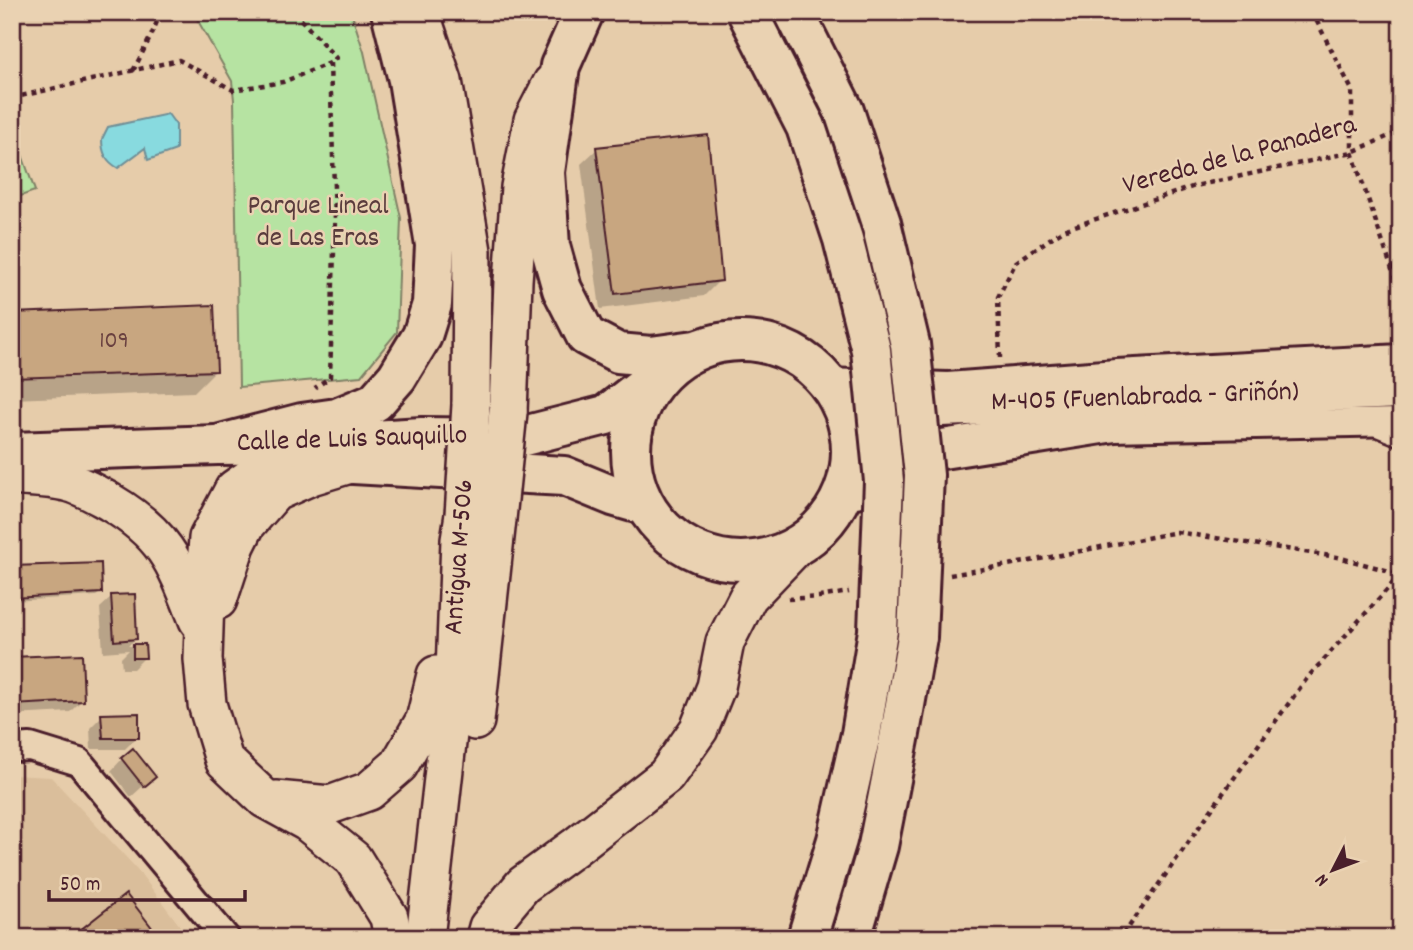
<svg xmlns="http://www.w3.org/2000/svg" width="1413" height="950" viewBox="0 0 1413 950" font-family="Dekko,sans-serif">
	<rect width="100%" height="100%" fill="#e6ccaa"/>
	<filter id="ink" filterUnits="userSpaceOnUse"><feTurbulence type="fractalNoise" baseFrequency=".0143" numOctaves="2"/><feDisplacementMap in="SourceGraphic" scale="14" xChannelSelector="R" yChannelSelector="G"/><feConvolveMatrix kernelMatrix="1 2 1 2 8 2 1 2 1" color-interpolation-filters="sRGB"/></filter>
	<g filter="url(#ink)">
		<polygon fill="#dabe9b" points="12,775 51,777 137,869 189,938 12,938"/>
		<g fill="#b6e3a2" stroke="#808166" stroke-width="2">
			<polygon points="193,12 351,12 364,52 401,218 397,332 361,376 239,387 234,100 232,81"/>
			<polygon points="21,152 35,191 12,199 12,155"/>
		</g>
		<path fill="#88dadf" stroke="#6f8f97" stroke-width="2" d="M168,114L176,125V150L148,160L145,148L118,168C106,161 102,153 102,139L108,127Z"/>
		<g fill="#0003">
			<polygon points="597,149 720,280 704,296 600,309 581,164"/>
			<polygon points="12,314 216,370 194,392 12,399"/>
			<polygon points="12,568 100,593 96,596 12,601"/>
			<polygon points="112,597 136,638 128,646 143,645 145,657 133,669 122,669 121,658 129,650 103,652 100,608"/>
			<polygon points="12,658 82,700 70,712 12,715"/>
			<polygon points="102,716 137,737 125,749 91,749 90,728"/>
			<polygon points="122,759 153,777 131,797 111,771"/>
		</g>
		<g fill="#c8a680" stroke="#4a1f2b" stroke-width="2">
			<polygon points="708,135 722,281 615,294 596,147"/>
			<polygon points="214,305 217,371 12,378 12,313"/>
			<polygon points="101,563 102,593 12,598 12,566"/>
			<polygon points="135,594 137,639 114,641 111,595"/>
			<polygon points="133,644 145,644 146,658 133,658"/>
			<polygon points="82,654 84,701 13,705 12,657"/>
			<polygon points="139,713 139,738 103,738 101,714"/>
			<polygon points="133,748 156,777 144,787 121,758"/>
			<polygon points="126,894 160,938 70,938"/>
		</g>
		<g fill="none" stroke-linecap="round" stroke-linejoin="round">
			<defs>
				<polyline id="lane" points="1377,429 1401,439"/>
				<g id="street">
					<polyline points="825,382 948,386 1117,373 1401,358"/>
					<polyline points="1109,428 1401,422"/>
					<polyline points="12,748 30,747 79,762 226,938"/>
				</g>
				<g id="secondary">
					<polyline points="420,12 443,81 472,251 471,405"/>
					<polyline points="508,412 513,281 520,187 533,120 552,83"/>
					<polyline points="309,444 251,477 234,489 208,538 206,568 203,659 207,704 224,760 265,799 307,822 353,859 389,917 393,938"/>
					<path d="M12,476C30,478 49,478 66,482C81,485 97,495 110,502C166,535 175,562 198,620"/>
					<polyline points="218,600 236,545 246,525 275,492 311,476 350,464"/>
					<polyline points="475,721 497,519"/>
					<polyline points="276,800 330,805 369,791 399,765 425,720 436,675"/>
					<polyline points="425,938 455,672 460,540 464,515"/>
					<polyline points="485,938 488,927 523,885 575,847 666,776 699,729 716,687 725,642 748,597 795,548"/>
				</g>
				<g id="primary">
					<circle cx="741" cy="451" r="110"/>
					<polyline points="843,397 941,407 1401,389"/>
					<polyline points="12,452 217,445 309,444 422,437 516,438 606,415 654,378"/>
					<polyline points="336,463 564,476 613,496 644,505"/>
					<polyline points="855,488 936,450 1127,420"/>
				</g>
				<g id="highway">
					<polyline points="584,12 560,66 545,172 550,246 562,289 586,336 618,353 651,356 695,350"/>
					<polyline points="217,445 302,423 337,418 375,402 397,377 422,336 432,304 435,245 408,80 391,12"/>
					<polyline points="807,938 837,840 861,734 878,631"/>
					<polyline points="851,938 878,846 899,739 917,637"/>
				</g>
			</defs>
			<use href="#lane" stroke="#4a1f2b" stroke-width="19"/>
			<use href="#street" stroke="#4a1f2b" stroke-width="32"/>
			<use href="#secondary" stroke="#4a1f2b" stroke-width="42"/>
			<use href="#primary" stroke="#4a1f2b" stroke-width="44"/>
			<use href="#highway" stroke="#4a1f2b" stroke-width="44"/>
			<g stroke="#4a1f2b" stroke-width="4.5" stroke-dasharray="5 5" stroke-linecap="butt">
				<polyline points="294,12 336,58 330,63 335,219 330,377 315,388"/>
				<polyline points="1312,12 1352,90 1352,152 1401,296"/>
				<polyline points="133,71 151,36 161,12"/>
				<polyline points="12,98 179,60 233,90 283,82 330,63"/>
				<polyline points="1000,358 998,297 1016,262 1063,230 1195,186 1352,152 1401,131"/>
				<polyline points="950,575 1025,562 1177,532 1337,557 1401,574 1308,677 1221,796 1128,928 1119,938"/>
				<polyline points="788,599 819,597 849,592"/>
			</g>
			<use href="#lane" stroke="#ead2b2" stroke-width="14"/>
			<use href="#street" stroke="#ead2b2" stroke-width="26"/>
			<use href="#secondary" stroke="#ead2b2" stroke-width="37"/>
			<use href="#primary" stroke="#ead2b2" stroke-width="38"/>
			<use href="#highway" stroke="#ead2b2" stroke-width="38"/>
			<defs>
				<g id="secondary-bridge">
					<polyline points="464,515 471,405"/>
					<polyline points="497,519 508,412"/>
				</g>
				<g id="highway-bridge">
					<polyline points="747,12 806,127 843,239 871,350 884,481 878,631"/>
					<polyline points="794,12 844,111 881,223 910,344 924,475 917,637"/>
				</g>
			</defs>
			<use href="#secondary-bridge" stroke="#4a1f2b" stroke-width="42" stroke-linecap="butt"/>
			<use href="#highway-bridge" stroke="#4a1f2b" stroke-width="44" stroke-linecap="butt"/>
			<use href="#secondary-bridge" stroke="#ead2b2" stroke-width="37"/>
			<use href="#highway-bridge" stroke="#ead2b2" stroke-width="38"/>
		</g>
	</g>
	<g text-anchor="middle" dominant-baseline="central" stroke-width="5" stroke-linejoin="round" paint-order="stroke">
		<g font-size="24" fill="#6a4140">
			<text x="114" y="342">109</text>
		</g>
		<g font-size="28" fill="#4a1f2b" stroke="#ead2b2">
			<text transform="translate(1240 157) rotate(-15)">Vereda de la Panadera</text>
			<text transform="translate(1145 399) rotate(-2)">M-405 (Fuenlabrada - Griñón)</text>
			<text transform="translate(352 441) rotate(-2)">Calle de Luis Sauquillo</text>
			<text transform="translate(461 557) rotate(-86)">Antigua M-506</text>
		</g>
		<g font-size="28" fill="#5a3c3d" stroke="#ead2b2">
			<text x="318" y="208">Parque Lineal<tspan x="318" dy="32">de Las Eras</tspan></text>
		</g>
	</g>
	<rect width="1413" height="950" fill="none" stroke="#ead2b2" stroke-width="42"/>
	<rect x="21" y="21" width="1371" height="908" fill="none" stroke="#4a1f2b" stroke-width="2.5" filter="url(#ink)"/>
	<g transform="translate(1333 870) rotate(228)" stroke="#ead2b2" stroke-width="5" paint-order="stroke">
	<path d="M0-5L12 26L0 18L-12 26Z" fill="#4a1f2b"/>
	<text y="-10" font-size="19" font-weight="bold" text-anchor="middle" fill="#4a1f2b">N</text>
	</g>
	<path d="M49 890v10h196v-10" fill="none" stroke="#4a1f2b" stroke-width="3.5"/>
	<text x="60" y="890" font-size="21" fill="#4a1f2b" stroke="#ead2b2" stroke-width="5" paint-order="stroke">50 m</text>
</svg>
